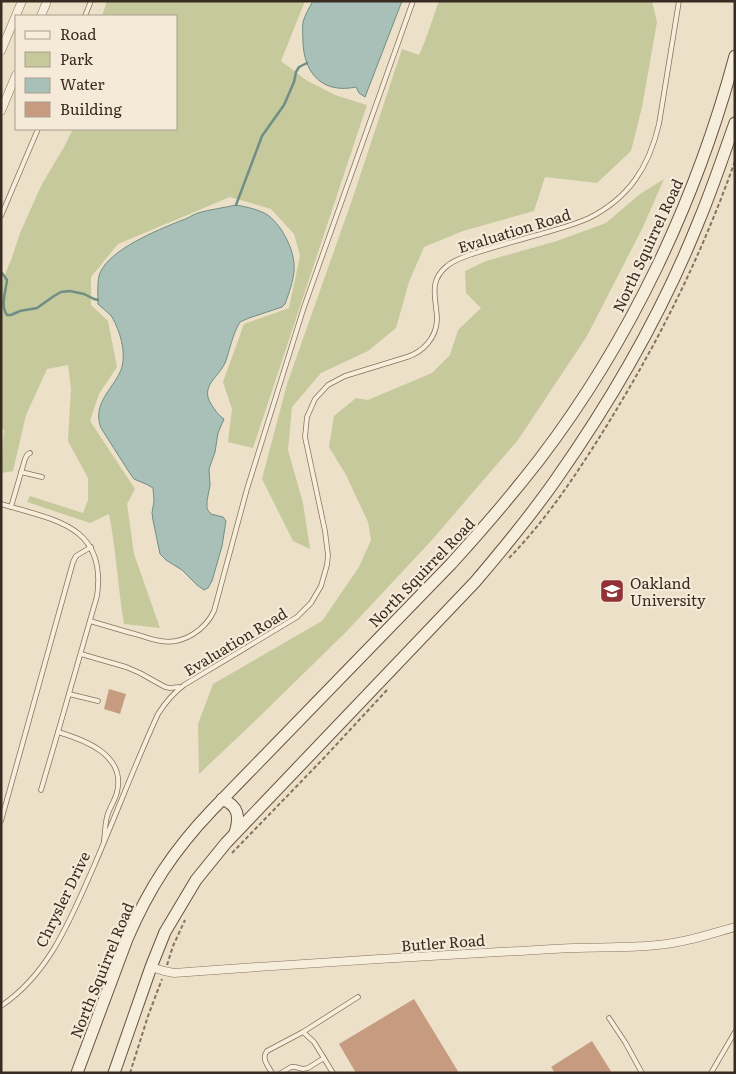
<svg xmlns="http://www.w3.org/2000/svg" width="736" height="1074" viewBox="0 0 736 1074" font-family="Literata,serif">
	<rect width="100%" height="100%" fill="#ece0c8"/>
	<g fill="#c6c99c">
		<path d="M107,1H305L281,61L306,80L335,95L367,105L253,448L228,442L232,409L223,382L244,324L289,308L300,256L294,234L271,209L230,197L118,244L91,277V305L108,321L117,367L99,394L90,421L135,489L127,504L134,554L160,628L124,624C118,587 116,550 109,514L90,523L27,502L30,496L83,513L88,500V478L68,441L71,389L68,365L47,369L26,415L13,471L1,473L4,430L1,428V284L11,260L20,233L42,184L64,147L73,129H176V16H102Z"/>
		<polygon points="439,1 652,1 657,22 642,107 631,151 597,183 545,177 534,211 463,231 424,247 409,282 396,328 368,351 321,373 292,407 288,450 303,503 310,549 293,541 262,479 287,384 352,200 402,49 419,55 425,41"/>
		<polygon points="664,179 643,227 587,336 518,440 431,541 346,632 257,719 199,774 198,724 213,684 322,621 359,567 371,540 368,522 346,475 329,447 334,416 356,398 368,400 432,373 450,355 458,330 481,308 466,293 465,271 486,261 557,241 606,223 640,194"/>
	</g>
	<g fill="#a9c0b8" stroke="#708e85">
		<path d="M313,1H402L365,97L359,93L356,87C323,94 304,74 303,42C303,36 302,29 303,22C305,15 309,8 313,1Z"/>
		<path d="M236,205C247,207 261,210 269,216C283,227 296,253 294,271C293,282 289,293 285,304L282,307L249,318L240,322C232,335 230,350 225,363C218,378 200,386 211,404C215,410 218,415 224,419L218,433L215,452L209,469L210,485L207,501V509L211,514L223,517L226,521L222,546L212,581L208,588L204,590L197,585L182,570L166,560L160,554L153,520L152,513L154,501L153,488L148,485L134,479L129,472L101,428C91,402 116,387 122,367C126,351 120,331 112,317C108,312 103,309 98,304C98,295 97,280 100,273C110,249 158,230 180,221C187,219 192,215 198,213C211,209 224,208 236,205Z"/>
	</g>
	<g fill="none" stroke-linecap="round" stroke-linejoin="round">
		<g stroke="#708e85" stroke-width="2.5">
			<polyline points="236,205 262,136 284,105 294,82 296,72 299,67 307,63"/>
			<path d="M2,273L7,280C6,291 0,306 7,315H11L20,311L37,308L54,296L61,292L70,291L84,294L94,299L98,300"/>
		</g>
	</g>
	<g fill="#c79b80">
		<polygon points="109,689 126,694 120,714 104,709"/>
		<polygon points="414,999 459,1073 356,1073 339,1044"/>
		<polygon points="592,1041 612,1073 555,1073 551,1067"/>
	</g>
	<g fill="none" stroke-linecap="round" stroke-linejoin="round">
		<defs>
			<g id="service">
				<polyline points="85,16 91,1"/>
				<polyline points="1,216 38,129"/>
				<polyline points="21,472 42,477"/>
				<path d="M1,504C54,520 107,525 97,596L58,732L41,790"/>
				<polyline points="11,507 25,459 27,455 30,453"/>
				<path d="M90,621C104,625 117,629 131,633C141,635 151,640 161,641C183,645 205,630 214,611L247,489L304,307L413,1"/>
				<polyline points="81,654 126,667 140,673 165,687 170,688 179,687"/>
				<polyline points="69,694 98,701"/>
				<path d="M58,732C85,740 126,755 117,792C115,801 109,808 107,817C105,824 105,833 104,840"/>
				<polyline points="1,821 73,562 76,556 91,547"/>
				<path d="M1,1006C50,973 71,918 94,866C116,815 135,764 158,714C165,703 172,694 184,685L297,617L311,603L321,586L327,565L328,555L325,531L305,437L307,417L315,399L328,385L345,376L407,357C423,352 436,338 437,320C437,300 427,282 447,266C454,260 463,257 472,254C495,247 518,240 541,234C557,229 574,225 589,218C629,198 649,167 659,124L679,1"/>
				<polyline points="609,1018 625,1042 642,1073"/>
				<polyline points="303,1032 358,997"/>
				<path d="M272,1073C268,1066 261,1058 267,1051L303,1032L314,1042L333,1073"/>
				<polyline points="281,1073 291,1067 295,1067 303,1069 308,1068 324,1058"/>
				<polyline points="711,1073 735,1032"/>
			</g>
			<g id="minor">
				<polyline points="41,16 47,1"/>
				<polyline points="1,51 22,1"/>
				<polyline points="1,111 16,75"/>
				<path d="M151,967L164,971L174,973C282,965 390,958 499,952C524,951 549,949 574,948C602,947 630,948 657,945C684,943 710,934 735,927"/>
			</g>
			<g id="secondary">
				<path d="M222,799C239,806 240,817 235,833"/>
				<path d="M77,1073L127,939C149,888 173,851 212,810L451,564C481,531 511,496 539,460C630,341 696,201 735,56"/>
				<path d="M114,1073L151,967L165,932L196,880L226,843L475,582C504,548 532,514 557,478C613,398 662,313 698,223C712,190 723,156 735,123"/>
			</g>
		</defs>
		<use href="#service" stroke="#87725e" stroke-width="5.5"/>
		<use href="#minor" stroke="#87725e" stroke-width="9"/>
		<use href="#secondary" stroke="#695341" stroke-width="13"/>
		<g stroke="#87725e" stroke-width="2" stroke-dasharray="4 2.5" stroke-linecap="butt">
			<path d="M509,558C546,520 576,475 604,430C658,343 701,257 735,161"/>
			<polyline points="232,853 323,759 387,690"/>
			<polyline points="167,965 173,946 185,920"/>
			<polyline points="130,1073 148,1016 162,979"/>
		</g>
		<use href="#service" stroke="#f7eddb" stroke-width="4"/>
		<use href="#minor" stroke="#f7eddb" stroke-width="8"/>
		<use href="#secondary" stroke="#f7eddb" stroke-width="11"/>
	</g>
	<defs>
		<symbol id="university-square" viewBox="-11 -11 22 22"><rect x="-9" y="-9" width="18" height="18" rx="4" fill="#923236" stroke="#f4ead7"/><path d="M0-5L7-2L0 1L-7-2ZM-4 1L0 2.5L4 1V4Q0 6-4 4Z" fill="#fff"/></symbol>
	</defs>
	<g fill-rule="evenodd">
		<use href="#university-square" x="598" y="577" width="28" height="28"/>
	</g>
	<g text-anchor="middle" dominant-baseline="central" stroke-width="4.5" stroke-linejoin="round" paint-order="stroke">
		<g font-size="15" fill="#382b21" stroke="#f4ead7">
			<text transform="translate(514 230) rotate(-17)">Evaluation Road</text>
			<text transform="translate(647 245) rotate(-65)">North Squirrel Road</text>
			<text transform="translate(421 572) rotate(-46)">North Squirrel Road</text>
			<text transform="translate(235 641) rotate(-31)">Evaluation Road</text>
			<text transform="translate(62 899) rotate(-64)">Chrysler Drive</text>
			<text transform="translate(443 942) rotate(-4)">Butler Road</text>
			<text transform="translate(101 970) rotate(-68)">North Squirrel Road</text>
		</g>
		<g font-size="15" fill="#382b21" stroke="#f4ead7" text-anchor="start">
			<text x="630" y="582">Oakland<tspan x="630" dy="17">University</tspan></text>
		</g>
	</g>
	<rect width="736" height="1074" fill="none" stroke="#382b21" stroke-width="5"/>
	<rect x="15" y="15" width="162" height="115" fill="#f4ead7" stroke="#a99e8e"/>
	<rect x="25" y="31" width="25" height="8" fill="#f7eddb" stroke="#a99e8e"/>
	<text x="60" y="40" font-size="15" fill="#382b21">Road</text>
	<rect x="25" y="52" width="25" height="15" fill="#c6c99c" stroke="#a99e8e"/>
	<text x="60" y="65" font-size="15" fill="#382b21">Park</text>
	<rect x="25" y="78" width="25" height="15" fill="#a9c0b8" stroke="#a99e8e"/>
	<text x="60" y="90" font-size="15" fill="#382b21">Water</text>
	<rect x="25" y="102" width="25" height="15" fill="#c79b80" stroke="#a99e8e"/>
	<text x="60" y="115" font-size="15" fill="#382b21">Building</text>
</svg>
